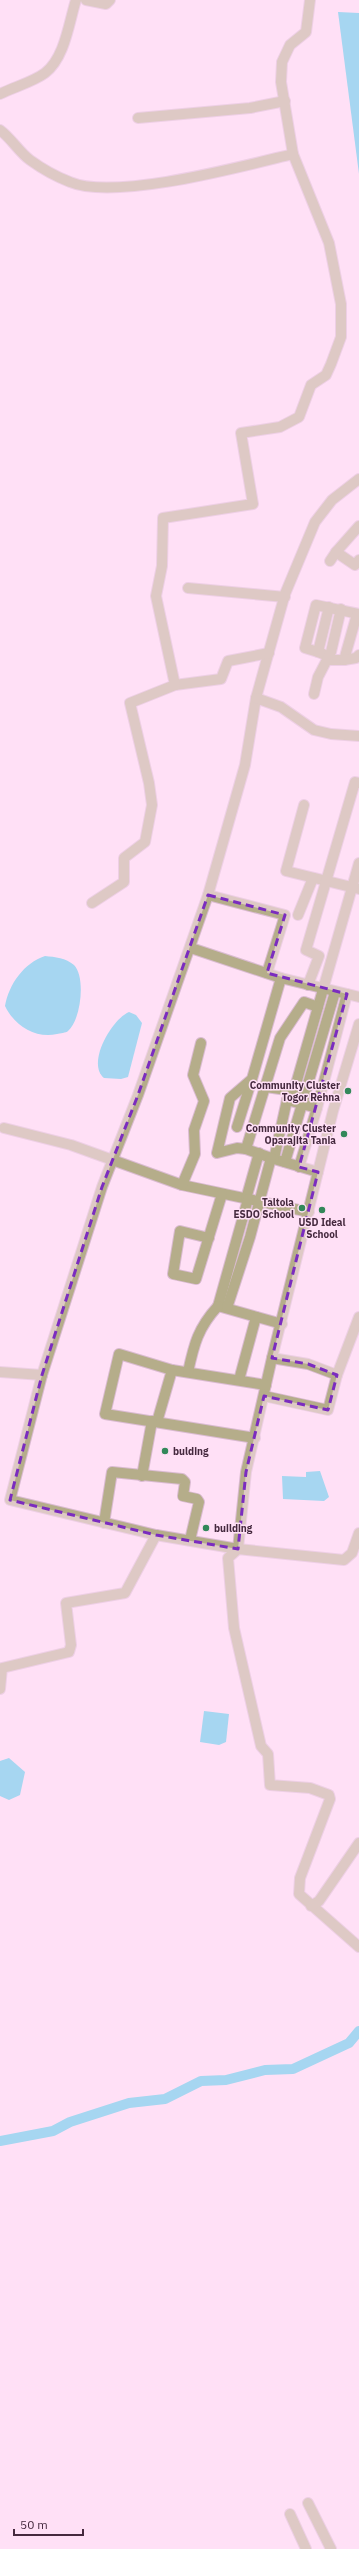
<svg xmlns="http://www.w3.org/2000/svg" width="359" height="2549" viewBox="0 0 359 2549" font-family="'IBM Plex Sans',sans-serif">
	<rect width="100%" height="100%" fill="#ffe0f6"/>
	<g fill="#3acaea">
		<polygon points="338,12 359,13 359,174"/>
		<path d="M45,956C55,957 66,958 74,965C86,977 81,1020 68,1031C66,1033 60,1033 57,1034C35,1039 14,1025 5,1006C9,984 24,963 45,956Z"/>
		<path d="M129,1012L136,1015L142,1023L128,1077L121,1079L104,1078C86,1063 112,1019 129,1012Z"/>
		<polygon points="320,1471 329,1497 324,1501 283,1499 282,1476 306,1477 306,1472"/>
		<polygon points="204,1711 229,1714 226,1742 219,1745 200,1742"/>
		<polygon points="9,1758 25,1772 20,1795 9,1800 0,1796 0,1761"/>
	</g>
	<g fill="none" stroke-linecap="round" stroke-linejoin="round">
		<polyline stroke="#3acaea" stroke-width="10" points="0,2141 53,2131 70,2122 129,2103 165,2099 201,2081 226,2080 265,2070 293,2069 349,2043 359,2031"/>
		<defs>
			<g id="minor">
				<polyline points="86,0 106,4 110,0"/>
				<path d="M0,94C14,87 33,82 45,73C65,58 69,22 76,0"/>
				<polyline points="138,118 250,108 285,101"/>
				<path d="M0,130C11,138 19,152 30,160C41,168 57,177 70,182C115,201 243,166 293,154"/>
				<polyline points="359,479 332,500 315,522 285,594 256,698 245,765 208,895 138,1095 102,1187 42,1375 10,1500 156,1535 238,1549 246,1472 272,1358 333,1111 359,1024"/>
				<polyline points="359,526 336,552 355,565 359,560"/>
				<polyline points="330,561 336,552"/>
				<polyline points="188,588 285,597"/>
				<polyline points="318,652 305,648 316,605 359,614"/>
				<polyline points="323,654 318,652 329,607"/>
				<polyline points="327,660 344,660 357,614"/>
				<polyline points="344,660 356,658 359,655"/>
				<polyline points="175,685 221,679 228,661 269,653"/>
				<polyline points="314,694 318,677 331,652 341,609"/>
				<polyline points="256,698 281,707 314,730 331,734 359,736"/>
				<polyline points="304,805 286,871 359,889"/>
				<polyline points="208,895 285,915 267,973"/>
				<polyline points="92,903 124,882 124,858 145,842 152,805 149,783 130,703 175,685 156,596 162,566 163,518 253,504 241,433 280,427 299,417 311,385 326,375 331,364 341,337 341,304 329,243 293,154 281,82 282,62 290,45 306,32 310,0"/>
				<polyline points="298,915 313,878"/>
				<polyline points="191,948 281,978 359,997"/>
				<polyline points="308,985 319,956 306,950 355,782 359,783"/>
				<polyline points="318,1007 359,863"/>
				<polyline points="266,1087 294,1091"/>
				<polyline points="291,1095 287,1100 274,1159 318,1172"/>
				<polyline points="287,1100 317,1108 347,994"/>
				<polyline points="237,1127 252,1079"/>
				<polyline points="4,1128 71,1145 182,1185 309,1212"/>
				<polyline points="246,1149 237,1148 217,1153 230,1098 252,1079 281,978"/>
				<polyline points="274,1159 246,1149 280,1038 304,1002 318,1007 294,1091 304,1092"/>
				<polyline points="285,1162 335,992"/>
				<polyline points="299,1167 317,1108"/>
				<polyline points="182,1185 195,1154 194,1130 204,1101 193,1075 201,1043"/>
				<polyline points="246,1199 259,1153"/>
				<polyline points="248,1199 218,1306 282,1324"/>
				<polyline points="209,1238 180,1231 173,1274 196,1279 222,1194"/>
				<polyline points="227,1308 250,1237 271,1158"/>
				<polyline points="272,1358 308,1364 337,1375"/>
				<polyline points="172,1370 266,1385"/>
				<polyline points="0,1372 42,1375"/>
				<path d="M188,1372C194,1344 198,1328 218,1306"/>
				<polyline points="239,1380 256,1317"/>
				<polyline points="264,1396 328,1410 337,1375 359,1317"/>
				<polyline points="157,1422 172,1370 119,1354 105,1414 255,1438"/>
				<polyline points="142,1476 152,1421"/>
				<polyline points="104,1523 112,1472 182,1479 185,1482 183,1496 197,1499 199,1502 190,1540"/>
				<polyline points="359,1533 352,1553 344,1560 238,1549 228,1558 234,1628 261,1746 268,1754 270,1785 310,1788 329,1795 330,1799 300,1878 299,1894 359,1947"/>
				<polyline points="0,1689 2,1668 69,1652 71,1645 66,1603 125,1593 156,1535"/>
				<polyline points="311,1906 319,1901 359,1843"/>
				<polyline points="308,2503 331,2549"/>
				<polyline points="290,2514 306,2549"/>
			</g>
		</defs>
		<use href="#minor" stroke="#dabbd1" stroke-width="12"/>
		<use href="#minor" stroke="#b5ad8a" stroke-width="10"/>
	</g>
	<path d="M0 0H359V2549H0ZM208,895L285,915L267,973L347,994L299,1167L318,1172L272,1358L308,1364L337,1375L328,1410L264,1396L246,1472L238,1549L156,1535L10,1500L42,1375L102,1187L138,1095Z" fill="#ffe0f6" fill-opacity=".55" fill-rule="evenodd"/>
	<path fill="none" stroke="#7b2cbf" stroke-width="3" stroke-dasharray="8 5" stroke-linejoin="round" d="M208,895L285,915L267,973L347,994L299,1167L318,1172L272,1358L308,1364L337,1375L328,1410L264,1396L246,1472L238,1549L156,1535L10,1500L42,1375L102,1187L138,1095Z"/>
	<g fill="#33885a" stroke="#ffe0f6" stroke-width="1.5">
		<circle cx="348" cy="1091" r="4"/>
		<circle cx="344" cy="1134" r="4"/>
		<circle cx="302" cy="1208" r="4"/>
		<circle cx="322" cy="1210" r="4"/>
		<circle cx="165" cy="1451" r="4"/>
		<circle cx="206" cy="1528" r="4"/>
	</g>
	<g text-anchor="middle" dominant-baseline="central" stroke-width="3" stroke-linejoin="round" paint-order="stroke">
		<g font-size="10" font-weight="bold" fill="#45293e" stroke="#ffe0f6" text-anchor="end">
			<text x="340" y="1085">Community Cluster<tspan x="340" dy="12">Togor Rehna</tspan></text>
			<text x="336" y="1128">Community Cluster<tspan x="336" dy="12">Oparajita Tania</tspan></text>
			<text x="294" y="1202">Taltola<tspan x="294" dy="12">ESDO School</tspan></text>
			<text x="322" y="1222" text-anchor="middle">USD Ideal<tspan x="322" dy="12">School</tspan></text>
			<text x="173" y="1451" text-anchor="start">bulding</text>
			<text x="214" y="1528" text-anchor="start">building</text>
		</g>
	</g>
	<path d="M14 2529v6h69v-6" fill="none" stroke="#45293e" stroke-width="2"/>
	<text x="20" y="2529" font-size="12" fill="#45293e" stroke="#ffe0f6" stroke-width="3" paint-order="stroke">50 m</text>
</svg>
